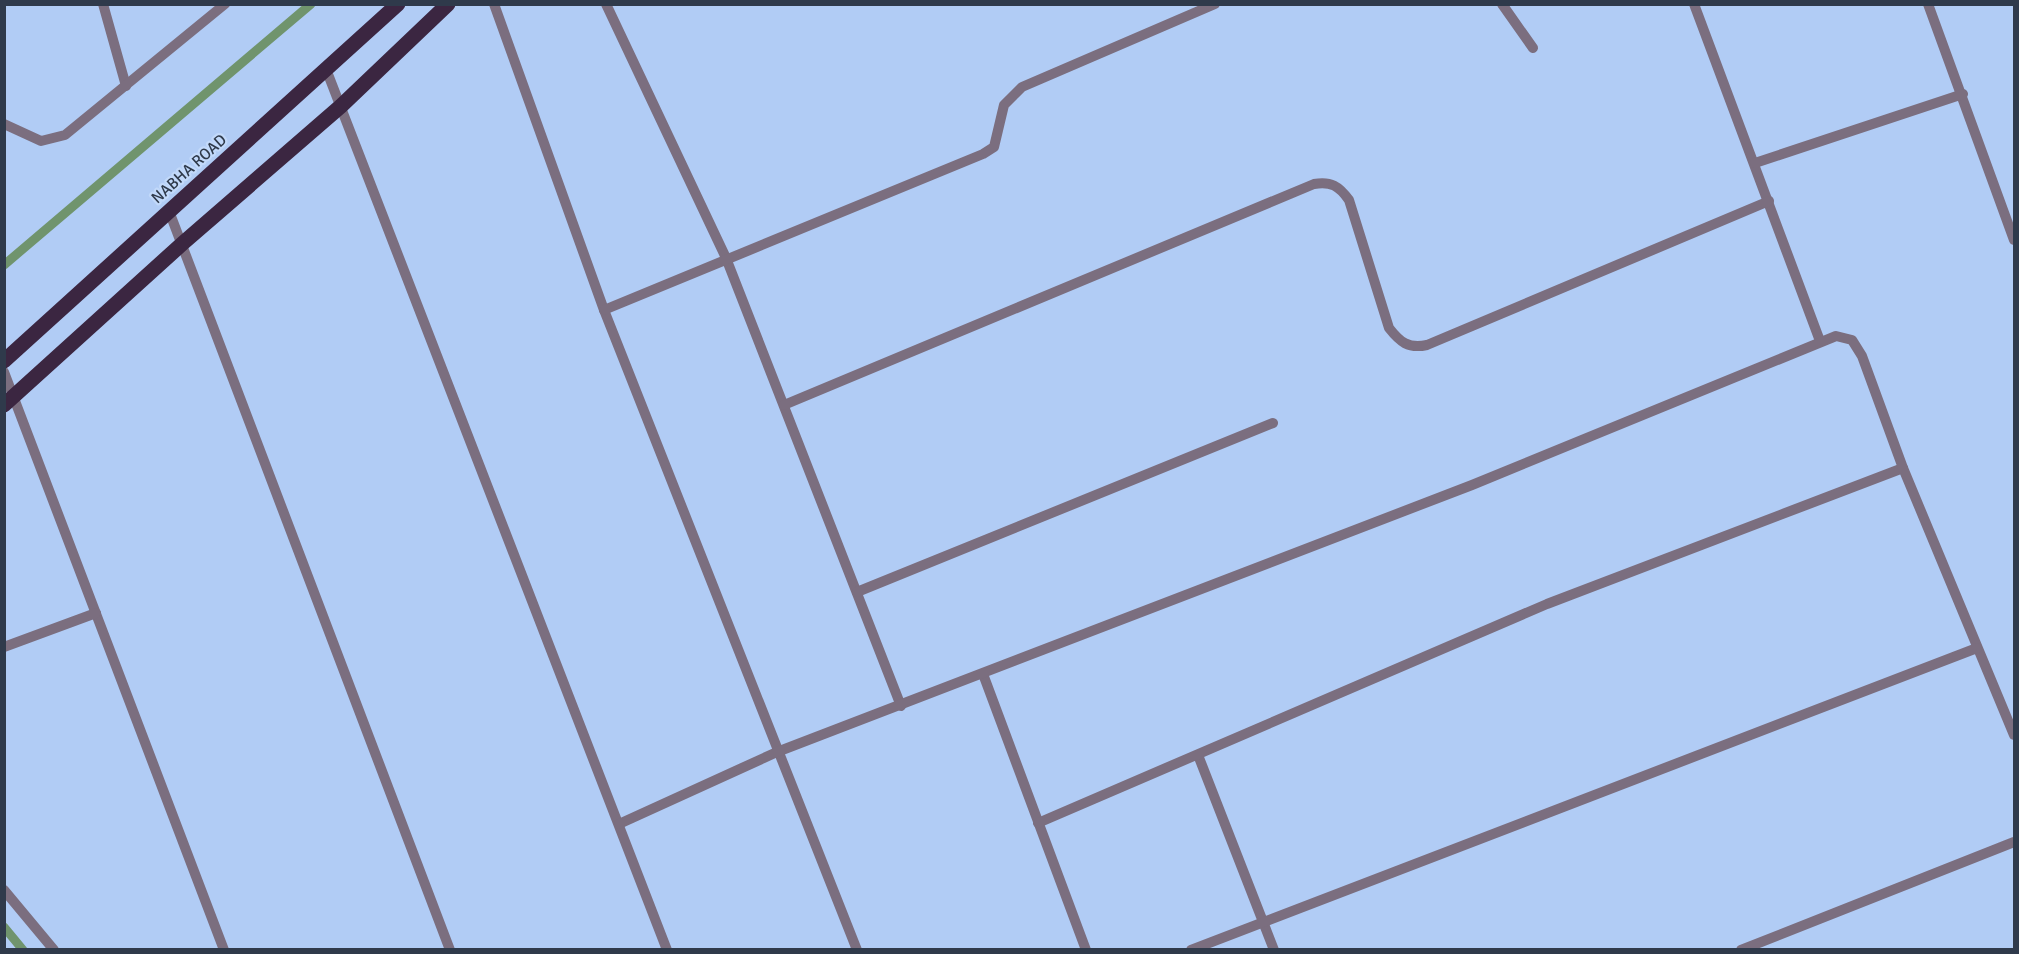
<svg xmlns="http://www.w3.org/2000/svg" width="2019" height="954" viewBox="0 0 2019 954" font-family="Signika,sans-serif">
	<rect width="100%" height="100%" fill="#b1ccf5"/>
	<g fill="none" stroke-linecap="round" stroke-linejoin="round">
		<g stroke="#70946d" stroke-width="9">
			<polyline points="4,265 311,4"/>
			<polyline points="4,927 23,950"/>
		</g>
		<g stroke="#7b6e7f" stroke-width="10">
			<polyline points="103,4 126,86"/>
			<polyline points="494,4 604,310 857,950"/>
			<polyline points="606,4 726,258 901,706"/>
			<polyline points="1502,4 1533,48"/>
			<polyline points="1694,4 1820,341"/>
			<polyline points="1928,4 2014,240"/>
			<polyline points="326,69 667,950"/>
			<polyline points="4,124 41,141 65,135 225,4"/>
			<polyline points="1755,163 1963,94"/>
			<polyline points="169,211 450,950"/>
			<polyline points="604,310 983,154 994,147 1004,105 1022,87 1215,4"/>
			<polyline points="4,372 224,950"/>
			<path d="M784,405L1314,184C1331,181 1339,186 1349,200L1389,328C1400,342 1408,349 1427,345L1769,201"/>
			<polyline points="857,592 1273,423"/>
			<polyline points="4,647 96,613"/>
			<polyline points="983,674 1086,950"/>
			<polyline points="1198,755 1274,950"/>
			<polyline points="1038,823 1547,604 1903,468"/>
			<polyline points="619,824 777,752 1472,485 1836,336 1852,340 1862,356 1903,468 2014,735"/>
			<polyline points="4,890 54,950"/>
			<polyline points="1191,950 1977,648"/>
			<polyline points="1741,950 2014,842"/>
		</g>
		<g stroke="#3b2641" stroke-width="15">
			<polyline points="4,361 398,4"/>
			<polyline points="4,405 183,243 341,106 448,4"/>
		</g>
	</g>
	<g text-anchor="middle" dominant-baseline="central" stroke-width="4.5" stroke-linejoin="round" paint-order="stroke">
		<g font-size="16" fill="#2f3a4b" stroke="#c2d9fa">
			<text transform="translate(189 169) rotate(-42)">NABHA ROAD</text>
		</g>
	</g>
	<rect width="2019" height="954" fill="none" stroke="#2f3a4b" stroke-width="12"/>
</svg>
